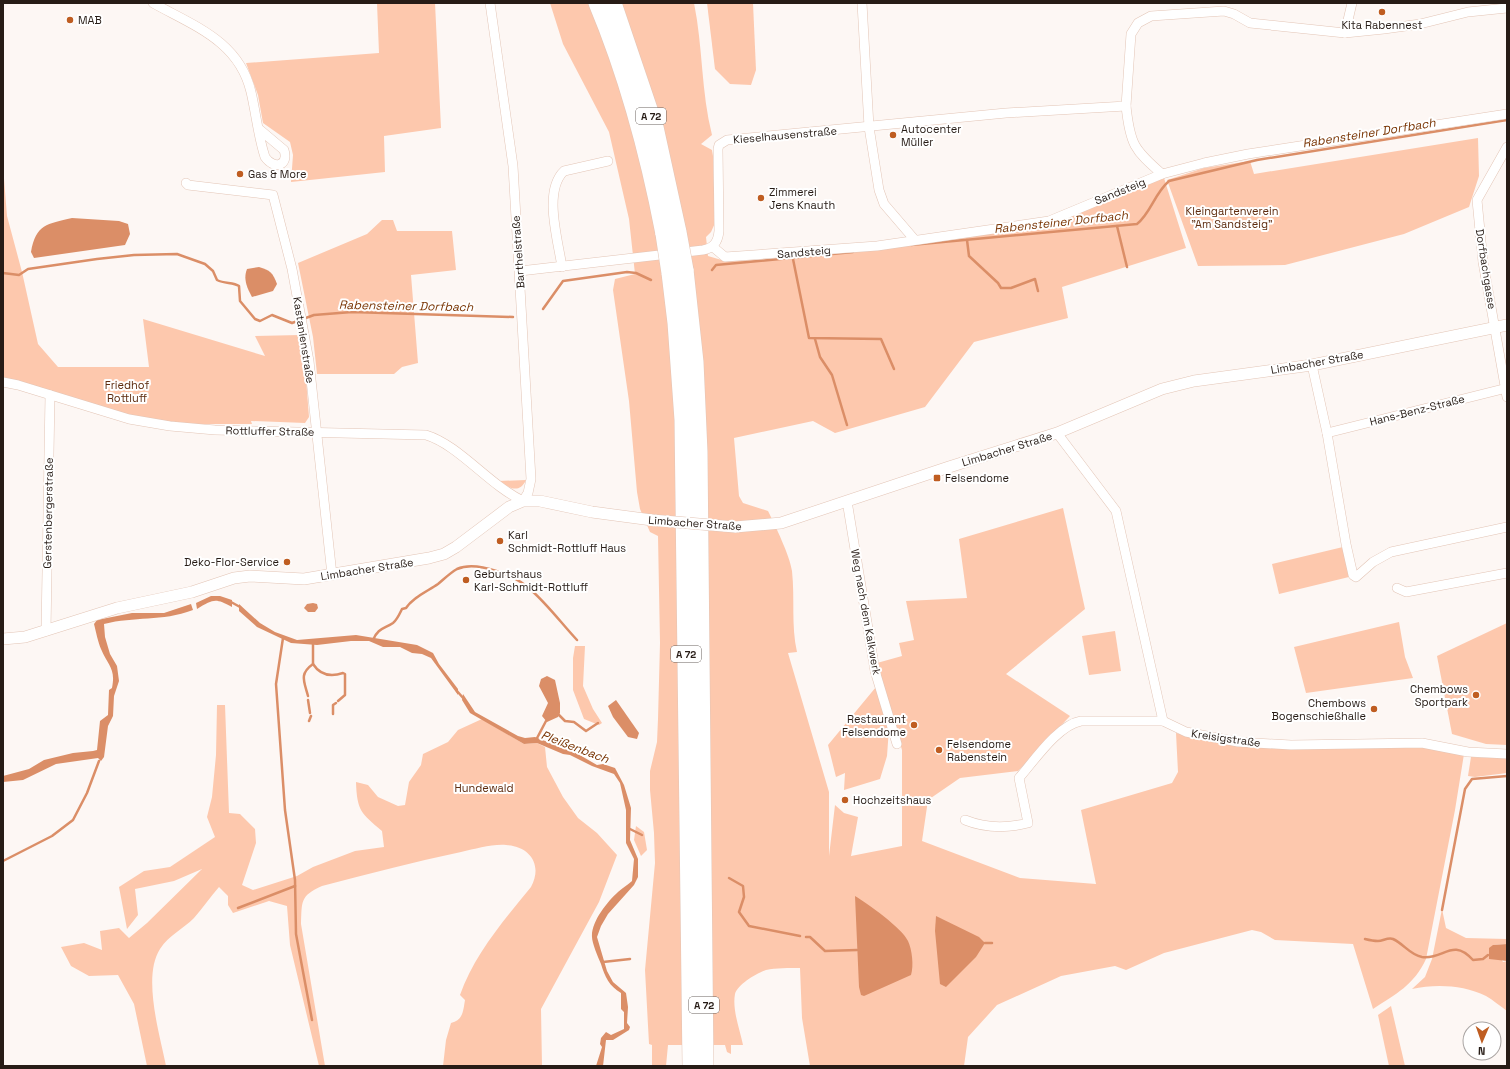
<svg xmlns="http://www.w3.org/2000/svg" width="1510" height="1069" viewBox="0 0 1510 1069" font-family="'Space Grotesk',sans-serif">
	<rect width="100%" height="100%" fill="#fdf7f4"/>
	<g fill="#fdc8ad">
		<polygon points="377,3 435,3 441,128 384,136 385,172 291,182 293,155 290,142 263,123 258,95 246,63 379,53"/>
		<path d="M550,3H694C703,47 701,92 712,135L701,144L712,150L713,156L715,223L711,232L706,237L708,256L725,261L793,259L1053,221L1164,178L1186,248L1062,287L1068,318L974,342L925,407L835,433L813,421L734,438L739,496L743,503L768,511C775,525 790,556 792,571C795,599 791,625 797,652L788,653L829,792V856L835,805L844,813L858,817L851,856L902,846V750L877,663L902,656L899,643L914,640L906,601L967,598L959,539L1063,508L1085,609L1006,674L1070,716L1018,771L960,778L928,800L922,841L1020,878L1096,884L1081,810L1172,783L1178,772L1176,733L1237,745L1422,744L1464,754L1455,810L1426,959C1414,985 1396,994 1373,1009L1353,944L1275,940L1261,932L1252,930L1164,953L1126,970L1115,966L1061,976L997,1005L968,1037L964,1066H810L802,1018L800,968C789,968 776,968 766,970C757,973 738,984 735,994C732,1010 740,1030 743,1045H731V1054L727,1052L725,1045H668L666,1066H652V1045L649,1044L645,970L655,863L654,833L650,790V771L657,742L658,719L660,643L658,536L650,532L640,509L637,492L629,401L613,290L615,279L635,274L629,219L609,132L563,44Z"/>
		<polygon points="707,3 753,3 756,70 751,85 730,84 715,69"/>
		<polygon points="1478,138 1479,176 1469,207 1404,234 1285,265 1198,266 1167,180 1204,168 1250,161 1254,174"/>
		<polygon points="3,166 7,216 22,272 38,344 58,367 149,367 143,319 265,356 255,336 300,335 305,366 309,417 305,423 251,421 252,424 194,424 130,417 3,379"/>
		<polygon points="382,220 393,220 397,231 452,231 456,270 411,275 418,363 402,367 394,374 317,374 313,337 298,263 367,234"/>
		<path d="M526,480C519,495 508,487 498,481Z"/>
		<polygon points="1343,547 1349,577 1279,594 1272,564"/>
		<polygon points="1399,622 1405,657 1413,678 1306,693 1294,647"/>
		<polygon points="1507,623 1507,745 1486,744 1452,734 1437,656"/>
		<polygon points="1115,631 1121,671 1089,675 1082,636"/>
		<polygon points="575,646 585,646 583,686 593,709 602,723 599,725 584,719 573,690 573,658"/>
		<polygon points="876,687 889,728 887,756 880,779 844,790 845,773 836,777 828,745"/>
		<path d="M217,705H225L229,813L240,814L255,829L256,843L242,885L253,890L297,876L313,867L355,851L384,847L382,831C361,813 357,811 356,782L368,785L378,797L398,806L405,805L409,782L421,765L423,754L448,742L458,730L482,719L524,744L537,743L545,747L547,767L563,797L578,818L597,833L617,855L599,902L541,1009L542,1066H443L446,1040L451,1023C463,1020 463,1012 465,1000L460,995C474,955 504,920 531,887C543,865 530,846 506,845C491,844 476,849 461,852C414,862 368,874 322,886C300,896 302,901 301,924L325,1066H319L290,945L287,906L269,901L233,913L228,905V896L219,887C210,897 203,908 194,918C183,929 169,935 160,949C142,977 160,1035 166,1066H147L134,1004L118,975L89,976L71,966L61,947L84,943L102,950L100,931L119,928L129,938L147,923L202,869L174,881L135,889L138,915L127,929L119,887L144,871L170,867L215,837L207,817L212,797L216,755Z"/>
		<polygon points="1471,757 1507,758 1507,773 1475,777 1468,776"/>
		<polygon points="636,826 644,832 647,850 641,856 634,840"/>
		<path d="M1442,909L1446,928L1466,938L1507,939V944L1493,945L1503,962L1507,961V1011C1500,1006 1493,1000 1486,996C1463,985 1436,984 1412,989L1425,977L1432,959Z"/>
		<polygon points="1391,1006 1405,1066 1389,1066 1378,1015"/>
	</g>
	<g fill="#db8e67">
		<path d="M72,218L119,221L128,224L130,234L125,245L34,258L31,252C36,224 47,224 72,218Z"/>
		<path d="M259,267C270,270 273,273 277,284L273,291L252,297C247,288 243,279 247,269Z"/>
		<path d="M211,596H220L232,600V607C215,598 214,599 197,609L196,603Z"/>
		<polygon points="313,603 317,604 318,608 315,612 308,612 304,608 307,604"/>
		<path d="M191,604L193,610C161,622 135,616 104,624L105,637L110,654L117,666L119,681L114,696L113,716L108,726L104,757L101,761L98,758L56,764L23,780L3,782V776L29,769L44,760L73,753L93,751L97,750L100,721L108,715L109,690L112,688C116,668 108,666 101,649C98,642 96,632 94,624L97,620L132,613H164Z"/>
		<polygon points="239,604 260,623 275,632 297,640 356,635 417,645 433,653 439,664 458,689 458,695 431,658 422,654 412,653 400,647 383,647 369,641 351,641 317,645 291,643 257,627 239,611"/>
		<polygon points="547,676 555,680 560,703 560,713 558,717 547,722 542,716 548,703 539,686 541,679"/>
		<path d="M463,694L475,712L518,736L525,738L535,737L578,754L597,765L603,764L615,768L624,785L631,808L630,840L638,859V877L634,885L608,914L601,926L597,937L607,971L613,982L626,993L628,1007L627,1023L630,1027L629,1030L613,1040H606L603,1066H596L602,1047L600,1044L601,1038L606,1032L611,1035L624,1029V1012L621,1009V993C609,986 605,977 601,964C598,957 592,943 592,937C591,922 607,902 618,892C622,888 628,885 632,881L634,859L626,843V810L620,783L614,774L592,766L570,755L563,754L537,743L524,744L470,713L462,700Z"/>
		<polygon points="616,700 639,733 637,739 628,737 613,717 608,706"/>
		<path d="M855,896C867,903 902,928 908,941C912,949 914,966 911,975L864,996L861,995L859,987Z"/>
		<polygon points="936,916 979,937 985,943 976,957 946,987 940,984 935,931"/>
		<polygon points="1507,944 1507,961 1489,959 1489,948 1493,945"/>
	</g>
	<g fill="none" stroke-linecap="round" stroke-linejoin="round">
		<g stroke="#db8e67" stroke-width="2.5">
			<polyline points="1117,226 1127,267"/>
			<polyline points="967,240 969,256 998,283 1001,288 1011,288 1035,279 1038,291"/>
			<path d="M911,245L1137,224C1151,213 1154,194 1169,181L1257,160L1507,120"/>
			<polyline points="793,259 809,338 881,339 894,369"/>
			<polyline points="712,270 716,265 853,252"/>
			<path d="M3,273L19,275L28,269L97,259L134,255L177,254L205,264L213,271L217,280C225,284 233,282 239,286L240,301L255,319L260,321L272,315L292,323L314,315L352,312L513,317"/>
			<polyline points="543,309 563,281 627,272 636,273 651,280"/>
			<polyline points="815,339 820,357 832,375 847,425"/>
			<polyline points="231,602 240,607"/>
			<polyline points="283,638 276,684 285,810 295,880 296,934 312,1020"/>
			<path d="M373,640C378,628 384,629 393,623C397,620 400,613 402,609L406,608C413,597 428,591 438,584C444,579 450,573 457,569C477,560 517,576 531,590C548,605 562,624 577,640"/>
			<path d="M313,664C320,675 331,677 343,673L345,674V695L338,701"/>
			<polyline points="457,691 464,699"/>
			<path d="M308,696C304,681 299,674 313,664V643"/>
			<polyline points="308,700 310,713"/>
			<polyline points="333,714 333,705 336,703"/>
			<polyline points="559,715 565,721 574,722 586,731 598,723"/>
			<polyline points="309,721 311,716"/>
			<polyline points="536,740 546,721"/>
			<polyline points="628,828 642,835"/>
			<polyline points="3,861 52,836 73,820 87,793 99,761"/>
			<polyline points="729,878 743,886 744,897 739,912 749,926 800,936"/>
			<polyline points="238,908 295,886"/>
			<polyline points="1442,910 1465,789 1472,779 1507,776"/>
			<polyline points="806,937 810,937 825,951 857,950"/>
			<path d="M1365,939C1369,940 1374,941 1378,941C1383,941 1388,937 1393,939C1404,944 1410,955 1422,957C1444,960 1452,937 1473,960L1483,959L1488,955"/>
			<polyline points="985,943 992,943"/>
			<polyline points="603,962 630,959"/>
		</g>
		<defs>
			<g id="minor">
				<path d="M153,3C194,26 239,41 251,92C256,113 258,136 265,157C274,170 289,166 284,150L259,129"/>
				<polyline points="862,3 869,127 879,190 884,204 914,239"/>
				<polyline points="1345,33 1352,3"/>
				<path d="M1126,106C1130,144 1134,150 1162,174"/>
				<polyline points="1507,147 1477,200 1483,262 1507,397"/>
				<polyline points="186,183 188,185 273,195 292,269 309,361 332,575"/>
				<polyline points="713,247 725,257 877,246 1049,221 1162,174 1204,163 1248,154 1507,114"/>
				<path d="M562,267C558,240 543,191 564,171L608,161"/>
				<path d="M520,271L703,250C714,248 718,242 719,231L718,149L719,145L727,140L1006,113L1126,106L1131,34L1138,23L1151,16L1224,11L1234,14L1250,23L1345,33L1384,29L1420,24L1468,12L1507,8"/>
				<polyline points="1312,365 1327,433 1346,544 1353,575 1356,577 1373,562 1391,552 1507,527"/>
				<path d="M3,382L18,385L129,419L170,426L215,430L426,435C459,445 489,485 523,501L528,493L531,479L513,166L490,3"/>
				<polyline points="1057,433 1116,511 1163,721"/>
				<polyline points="1327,433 1507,388"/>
				<polyline points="847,501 875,671 897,744"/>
				<polyline points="1397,588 1406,592 1507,573"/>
				<polyline points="46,631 50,395"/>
				<path d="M965,820C985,828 1008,828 1028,823L1019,778C1034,761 1058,725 1081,721H1163L1186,732L1238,742L1291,745L1422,743L1468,752L1507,754"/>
			</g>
			<g id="tertiary">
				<polyline points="735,527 781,523 949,467 1057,433 1162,389 1194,381 1312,365 1507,325"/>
				<polyline points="3,639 25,637 117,608 192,592 234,578 250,576 304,579 429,558 444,554 456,547 509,507 523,501 540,501 592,512 652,520"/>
			</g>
			<g id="motorway">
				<path d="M597,3C628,77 649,156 664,234"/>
				<polyline points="613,3 655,127 678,232"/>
				<polyline points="685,270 695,362 699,452 705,1066"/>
				<polyline points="670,273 676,323 683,420 691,1066"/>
			</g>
		</defs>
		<use href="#minor" stroke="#e3c5b6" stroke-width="10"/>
		<use href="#tertiary" stroke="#e3c5b6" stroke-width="12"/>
		<use href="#motorway" stroke="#e3c5b6" stroke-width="18"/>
		<use href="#minor" stroke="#fff" stroke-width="9"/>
		<use href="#tertiary" stroke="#fff" stroke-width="11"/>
		<use href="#motorway" stroke="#fff" stroke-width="17"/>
		<defs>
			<polyline id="tertiary-bridge" points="652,520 735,527"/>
			<g id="motorway-bridge">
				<polyline points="678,232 685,270"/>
				<polyline points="664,234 670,273"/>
			</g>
		</defs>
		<use href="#tertiary-bridge" stroke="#e3c5b6" stroke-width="12" stroke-linecap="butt"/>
		<use href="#motorway-bridge" stroke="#e3c5b6" stroke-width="18" stroke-linecap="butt"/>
		<use href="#tertiary-bridge" stroke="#fff" stroke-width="11"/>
		<use href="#motorway-bridge" stroke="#fff" stroke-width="17"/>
	</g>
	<g fill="#bf5d21" stroke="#fff" stroke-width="1.5">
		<circle cx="1382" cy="12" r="4"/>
		<circle cx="70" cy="20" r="4"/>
		<circle cx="893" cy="135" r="4"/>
		<circle cx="240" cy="174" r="4"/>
		<circle cx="761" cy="198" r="4"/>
		<rect x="933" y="474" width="8" height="8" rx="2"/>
		<circle cx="500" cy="541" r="4"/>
		<circle cx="287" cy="562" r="4"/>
		<circle cx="466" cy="580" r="4"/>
		<circle cx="1476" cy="695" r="4"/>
		<circle cx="1374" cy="709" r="4"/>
		<circle cx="914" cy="725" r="4"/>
		<circle cx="939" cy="750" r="4"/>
		<circle cx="845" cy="800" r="4"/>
	</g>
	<g text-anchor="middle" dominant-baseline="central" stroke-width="4" stroke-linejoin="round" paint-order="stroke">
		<g fill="#fff" stroke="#68605c" stroke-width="1">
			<rect x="636" y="108" width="30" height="16" rx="3"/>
			<rect x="671" y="646" width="30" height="16" rx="3"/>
			<rect x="689" y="997" width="30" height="16" rx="3"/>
		</g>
		<g font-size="10" font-weight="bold" fill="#271c16">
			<text x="651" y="116">A 72</text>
			<text x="686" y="654">A 72</text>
			<text x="704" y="1005">A 72</text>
		</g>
		<g font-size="11" fill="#271c16" stroke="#fff" text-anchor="start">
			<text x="78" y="20">MAB</text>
			<text x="1382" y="25" text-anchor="middle">Kita Rabennest</text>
			<text x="901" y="129">Autocenter<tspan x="901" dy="13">Müller</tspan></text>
			<text x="248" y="174">Gas &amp; More</text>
			<text x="769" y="192">Zimmerei<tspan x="769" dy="13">Jens Knauth</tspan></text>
			<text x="945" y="478">Felsendome</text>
			<text x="508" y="535">Karl<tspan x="508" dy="13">Schmidt-Rottluff Haus</tspan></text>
			<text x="279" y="562" text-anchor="end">Deko-Flor-Service</text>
			<text x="474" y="574">Geburtshaus<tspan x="474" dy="13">Karl-Schmidt-Rottluff</tspan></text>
			<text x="1468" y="689" text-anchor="end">Chembows<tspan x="1468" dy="13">Sportpark</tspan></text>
			<text x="1366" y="703" text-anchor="end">Chembows<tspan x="1366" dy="13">Bogenschießhalle</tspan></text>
			<text x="906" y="719" text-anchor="end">Restaurant<tspan x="906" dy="13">Felsendome</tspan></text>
			<text x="947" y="744">Felsendome<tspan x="947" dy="13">Rabenstein</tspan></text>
			<text x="853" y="800">Hochzeitshaus</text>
		</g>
		<g font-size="11" fill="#271c16" stroke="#fff">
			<text transform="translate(785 135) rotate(-5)">Kieselhausenstraße</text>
			<text transform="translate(1120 191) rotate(-22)">Sandsteig</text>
			<text transform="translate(518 252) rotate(-94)">Barthelstraße</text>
			<text transform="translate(804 252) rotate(-5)">Sandsteig</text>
			<text transform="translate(1486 269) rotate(81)">Dorfbachgasse</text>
			<text transform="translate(304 340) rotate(81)">Kastanienstraße</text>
			<text transform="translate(1317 362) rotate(-10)">Limbacher Straße</text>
			<text transform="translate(1417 410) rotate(-14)">Hans-Benz-Straße</text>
			<text transform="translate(270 431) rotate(1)">Rottluffer Straße</text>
			<text transform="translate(1007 449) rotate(-17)">Limbacher Straße</text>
			<text transform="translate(48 513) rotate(-89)">Gerstenbergerstraße</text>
			<text transform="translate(695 523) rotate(4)">Limbacher Straße</text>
			<text transform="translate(367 569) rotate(-9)">Limbacher Straße</text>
			<text transform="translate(866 612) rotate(80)">Weg nach dem Kalkwerk</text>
			<text transform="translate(1226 738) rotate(8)">Kreisigstraße</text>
		</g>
		<g font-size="11" fill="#5e2c0f" stroke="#fff">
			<text x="1232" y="211">Kleingartenverein<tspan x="1232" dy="13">"Am Sandsteig"</tspan></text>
			<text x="127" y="385">Friedhof<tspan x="127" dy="13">Rottluff</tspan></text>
			<text x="484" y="788">Hundewald</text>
		</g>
		<g font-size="12" font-style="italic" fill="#793403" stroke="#fff">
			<text transform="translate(1369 133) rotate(-9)">Rabensteiner Dorfbach</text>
			<text transform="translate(1061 222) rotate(-6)">Rabensteiner Dorfbach</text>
			<text transform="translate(406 306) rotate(1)">Rabensteiner Dorfbach</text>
			<text transform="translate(575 747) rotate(21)">Pleißenbach</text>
		</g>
	</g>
	<rect width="1510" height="1069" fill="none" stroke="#271c16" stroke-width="8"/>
	<g transform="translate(1482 1041) rotate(182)"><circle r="19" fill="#ffffff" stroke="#a9a4a2"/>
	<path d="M0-3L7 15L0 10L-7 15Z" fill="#bf5d21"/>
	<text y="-6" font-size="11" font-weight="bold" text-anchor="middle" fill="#271c16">N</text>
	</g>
</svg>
